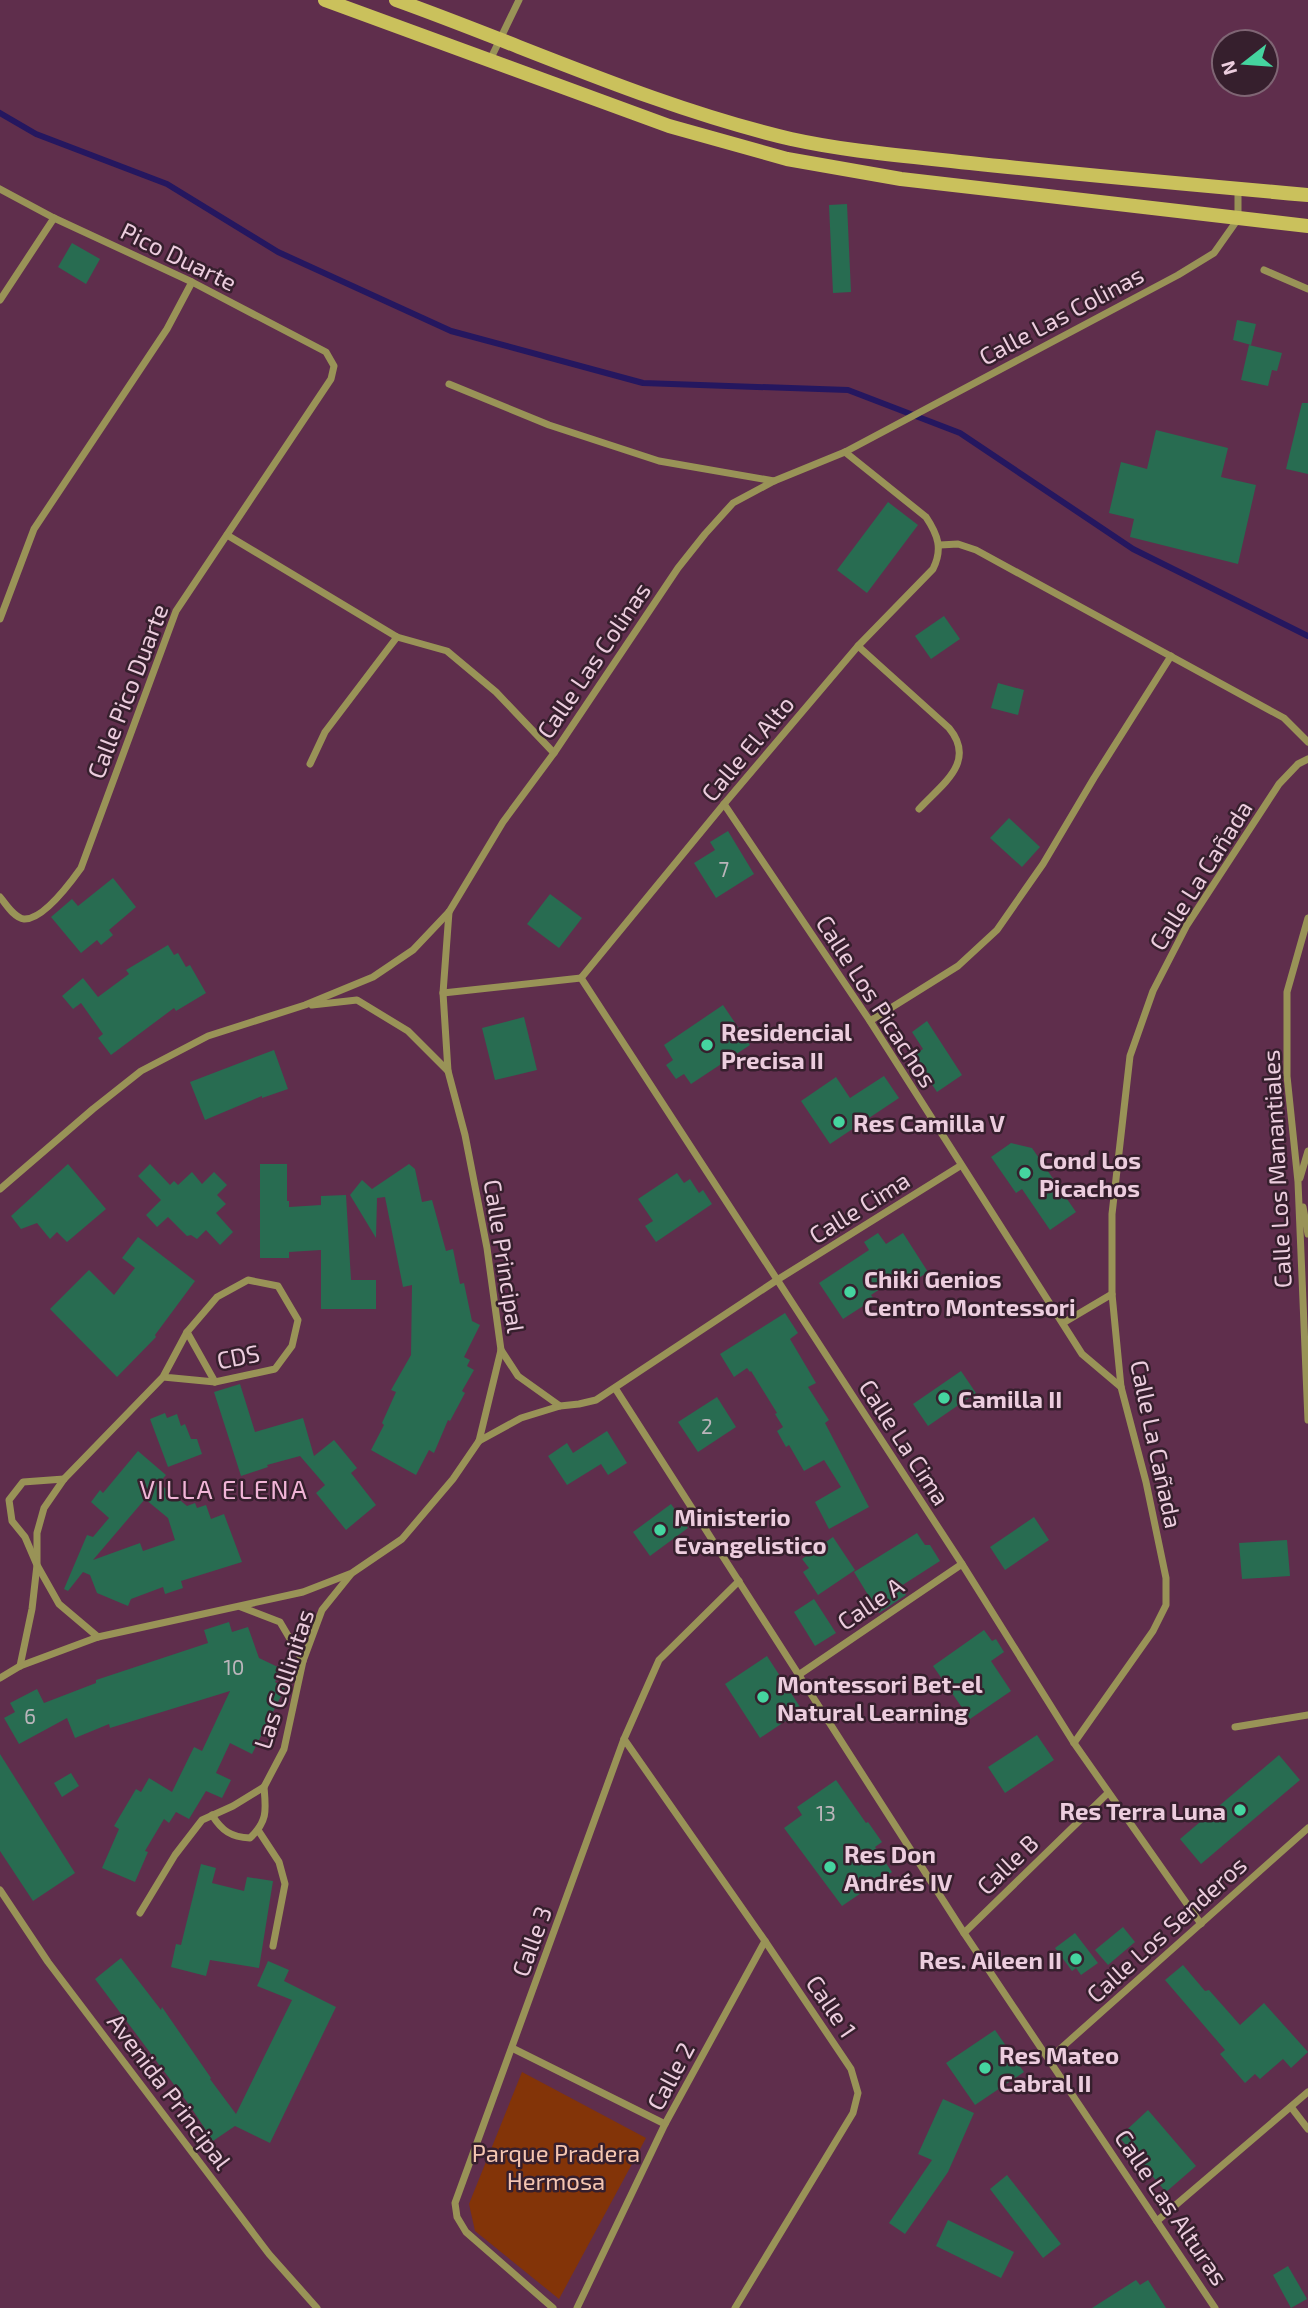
<svg xmlns="http://www.w3.org/2000/svg" width="1308" height="2308" viewBox="0 0 1308 2308" font-family="'Exo 2',sans-serif">
	<rect width="100%" height="100%" fill="#5f2e4c"/>
	<polygon fill="#833408" points="522,2072 646,2138 559,2299 475,2231 469,2204"/>
	<g fill="none" stroke-linecap="round" stroke-linejoin="round">
		<polyline stroke="#25175f" stroke-width="6" points="0,113 36,134 167,184 278,252 451,331 643,383 848,390 960,433 1133,549 1308,636"/>
	</g>
	<g fill="#286c51" fill-rule="evenodd">
		<polygon points="847,204 851,292 833,293 829,205"/>
		<polygon points="72,243 100,259 86,284 58,267"/>
		<polygon points="1237,320 1256,324 1251,345 1233,340"/>
		<polygon points="1249,345 1282,353 1277,371 1272,370 1268,386 1241,380"/>
		<polygon points="1302,403 1308,403 1308,474 1286,469"/>
		<polygon points="1156,430 1228,448 1221,477 1256,485 1238,564 1130,537 1134,519 1109,513 1121,462 1147,469"/>
		<polygon points="888,502 918,525 867,593 837,570"/>
		<polygon points="944,616 960,639 931,659 915,636"/>
		<polygon points="998,683 1024,690 1018,715 991,708"/>
		<polygon points="1009,818 1040,847 1022,867 990,838"/>
		<polygon points="728,831 754,874 716,898 694,863 715,850 710,842"/>
		<polygon points="113,878 136,907 109,930 113,935 101,945 97,940 81,953 51,917 72,899 78,906"/>
		<polygon points="550,894 582,918 559,948 527,924"/>
		<polygon points="168,945 174,955 178,953 186,967 190,965 206,993 176,1011 174,1008 111,1055 98,1038 103,1034 81,1003 73,1009 62,996 83,978 98,997 129,974 126,970"/>
		<polygon points="723,1005 750,1045 691,1084 684,1074 676,1079 666,1065 673,1060 664,1045"/>
		<polygon points="524,1017 537,1070 495,1080 482,1028"/>
		<polygon points="927,1021 962,1075 937,1092 913,1056 923,1049 912,1032"/>
		<polygon points="274,1050 288,1089 262,1098 262,1096 205,1120 190,1082"/>
		<polygon points="884,1076 899,1098 830,1144 801,1101 836,1077 850,1098"/>
		<polygon points="1011,1143 1032,1148 1076,1212 1050,1230 1022,1189 1016,1193 991,1157"/>
		<polygon points="68,1164 106,1209 67,1242 57,1232 50,1239 37,1223 21,1229 11,1216"/>
		<polygon points="150,1164 170,1185 174,1181 178,1185 192,1172 202,1184 214,1172 227,1185 217,1195 226,1204 216,1213 233,1232 220,1245 206,1230 197,1239 191,1235 187,1236 168,1217 157,1227 146,1215 161,1200 138,1176"/>
		<polygon points="260,1164 287,1164 287,1201 289,1201 289,1207 321,1205 321,1196 346,1195 351,1280 376,1280 376,1309 321,1309 321,1250 289,1252 289,1258 260,1258"/>
		<polygon points="409,1164 415,1169 422,1202 432,1200 446,1251 453,1249 460,1284 464,1283 472,1321 480,1325 464,1357 470,1360 467,1366 474,1370 462,1391 465,1393 450,1421 448,1420 434,1453 429,1450 416,1475 371,1450 384,1425 382,1423 396,1392 391,1390 411,1355 412,1285 403,1287 385,1197 377,1198 376,1238 350,1195 362,1180 372,1189"/>
		<polygon points="677,1173 684,1183 690,1179 699,1193 703,1190 712,1204 656,1242 645,1226 653,1221 638,1199"/>
		<polygon points="878,1233 886,1244 903,1233 928,1272 905,1287 898,1277 871,1295 874,1299 843,1319 819,1283 869,1250 864,1242"/>
		<polygon points="138,1237 195,1281 155,1335 156,1337 117,1377 50,1309 89,1270 114,1295 135,1268 122,1258"/>
		<polygon points="785,1313 798,1333 790,1339 816,1383 808,1387 829,1420 825,1423 869,1507 829,1529 815,1502 841,1487 824,1460 804,1471 789,1445 786,1447 777,1431 783,1427 775,1414 777,1413 751,1371 750,1372 747,1368 734,1377 720,1354"/>
		<polygon points="961,1371 976,1393 928,1426 913,1404"/>
		<polygon points="240,1384 255,1432 303,1418 314,1456 334,1440 357,1468 351,1473 376,1505 346,1530 316,1493 325,1485 300,1456 267,1465 268,1467 241,1476 214,1392"/>
		<polygon points="717,1397 736,1427 698,1452 678,1422"/>
		<polygon points="165,1413 167,1418 177,1414 181,1426 185,1424 191,1439 197,1439 202,1454 168,1467 150,1419"/>
		<polygon points="607,1431 627,1463 608,1475 601,1464 567,1485 548,1456 567,1443 573,1453"/>
		<path d="M138,1451L166,1475L159,1483L187,1506L195,1503L197,1508L206,1505L211,1519L224,1514L242,1562L181,1581L183,1588L165,1594L163,1587L131,1599L128,1606L97,1593L90,1575L83,1572L68,1591L64,1589L87,1535L93,1537L109,1518L91,1502L100,1490L103,1493ZM145,1499L168,1518L175,1540L143,1551L140,1543L93,1560Z"/>
		<polygon points="671,1504 688,1528 650,1556 633,1532"/>
		<polygon points="1034,1517 1049,1540 1005,1570 990,1547"/>
		<polygon points="917,1533 925,1545 930,1545 940,1561 901,1586 906,1595 879,1613 854,1572"/>
		<polygon points="833,1537 855,1570 818,1595 803,1572 809,1568 802,1559"/>
		<polygon points="1287,1540 1290,1576 1242,1579 1239,1543"/>
		<polygon points="814,1599 836,1633 815,1646 794,1612"/>
		<polygon points="229,1622 232,1632 248,1627 259,1658 282,1669 275,1682 285,1688 252,1754 230,1743 216,1773 231,1780 222,1798 206,1791 189,1819 176,1812 169,1823 164,1819 145,1851 148,1852 135,1882 102,1868 119,1829 114,1826 136,1789 141,1792 149,1778 172,1792 194,1747 202,1751 230,1691 110,1728 109,1724 75,1738 67,1718 19,1744 4,1718 15,1712 10,1703 37,1689 44,1703 96,1683 96,1680 208,1643 204,1630"/>
		<polygon points="984,1630 992,1641 996,1639 1004,1652 991,1661 1011,1691 970,1719 933,1666"/>
		<polygon points="767,1656 802,1710 760,1738 725,1684"/>
		<polygon points="1037,1735 1054,1760 1005,1793 988,1767"/>
		<polygon points="0,1754 75,1873 33,1901 0,1851"/>
		<polygon points="1279,1755 1300,1780 1201,1864 1180,1839"/>
		<polygon points="71,1773 79,1786 62,1797 54,1783"/>
		<polygon points="836,1780 866,1823 868,1822 882,1842 875,1847 892,1872 842,1906 784,1828 802,1815 797,1807"/>
		<polygon points="201,1864 216,1868 212,1883 244,1891 247,1877 273,1881 259,1968 210,1960 206,1976 171,1967 176,1944 181,1945"/>
		<polygon points="1123,1927 1135,1942 1108,1965 1095,1950"/>
		<polygon points="1075,1933 1098,1963 1081,1975 1076,1968 1072,1971 1055,1948"/>
		<polygon points="121,1958 161,2010 162,2007 211,2078 210,2079 236,2114 292,2000 257,1986 268,1961 289,1970 284,1981 336,2007 270,2143 235,2126 213,2141 190,2106 95,1979"/>
		<polygon points="1183,1965 1205,1991 1209,1990 1240,2025 1264,2003 1308,2052 1291,2068 1283,2059 1260,2079 1255,2074 1245,2083 1220,2054 1225,2050 1165,1980"/>
		<polygon points="995,2030 1024,2072 975,2105 946,2063"/>
		<polygon points="943,2099 974,2113 948,2172 905,2234 889,2223 932,2160 918,2154"/>
		<polygon points="1148,2110 1196,2166 1166,2192 1119,2137"/>
		<polygon points="1007,2175 1061,2244 1043,2258 990,2189"/>
		<polygon points="948,2220 1014,2252 1001,2278 936,2246"/>
		<polygon points="1288,2266 1307,2299 1291,2308 1273,2275"/>
		<polygon points="1136,2280 1140,2285 1148,2280 1166,2308 1092,2308"/>
	</g>
	<g fill="none" stroke-linecap="round" stroke-linejoin="round">
		<g stroke="#999357" stroke-width="7">
			<polyline points="490,60 519,0"/>
			<path d="M0,189L54,218L192,282L326,352L334,366L331,379L176,611L81,868C71,882 43,920 24,919C14,918 6,904 0,897"/>
			<polyline points="1264,270 1308,289"/>
			<polyline points="0,300 54,218"/>
			<polyline points="449,384 549,425 659,461 774,481"/>
			<polyline points="227,535 397,637 447,651 496,692 554,753"/>
			<polyline points="940,545 958,544 976,550 1284,718 1308,742"/>
			<polyline points="0,619 34,529 167,329 192,282"/>
			<path d="M858,646L949,728C977,762 942,784 919,809"/>
			<polyline points="310,764 325,732 397,637"/>
			<polyline points="724,804 870,1021 1082,1354 1121,1387"/>
			<polyline points="1308,918 1287,992 1287,1076 1298,1182 1308,1420"/>
			<polyline points="581,978 962,1564 1074,1743 1201,1924"/>
			<path d="M581,978L724,804L858,646L933,569C943,549 938,535 926,517L845,452"/>
			<polyline points="443,993 581,978"/>
			<polyline points="870,1021 958,966 997,930 1043,864 1094,778 1171,656"/>
			<polyline points="448,1071 443,993 449,912"/>
			<polyline points="1300,1178 1308,1151"/>
			<polyline points="0,1189 93,1109 141,1071 208,1036 305,1005 373,977 413,950 449,912 503,822 554,753 678,568 705,534 733,503 774,481 845,452 1178,275 1214,253 1238,219 1238,189"/>
			<polyline points="1303,1207 1308,1234"/>
			<polyline points="1063,1323 1112,1294"/>
			<polyline points="187,1332 215,1382"/>
			<polyline points="501,1350 518,1376 560,1406 579,1404 596,1400 777,1280 960,1166"/>
			<polyline points="615,1388 964,1933 1215,2308"/>
			<polyline points="479,1441 521,1418 560,1406"/>
			<polyline points="241,1607 280,1622 303,1661"/>
			<polyline points="98,1637 59,1604 37,1565 37,1533 44,1508 64,1479 163,1377 187,1332 217,1297 248,1280 278,1286 298,1320 292,1346 275,1369 215,1382 163,1377"/>
			<polyline points="20,1666 32,1609 37,1565 25,1537 12,1521 9,1500 23,1482 64,1479"/>
			<polyline points="800,1674 962,1564"/>
			<polyline points="0,1678 20,1666 98,1637 303,1592 352,1573 402,1539 453,1479 479,1441 501,1350 487,1248 465,1135 448,1071 408,1031 357,1000 312,1005"/>
			<polyline points="1235,1727 1308,1715"/>
			<polyline points="624,1739 765,1941 851,2069 858,2093 853,2113 735,2308"/>
			<polyline points="1074,1743 1153,1631 1166,1605 1166,1578 1146,1482 1121,1387 1112,1294 1112,1214 1130,1056 1153,991 1187,925 1279,784 1298,764 1308,759"/>
			<path d="M212,1815C222,1831 231,1837 250,1838C268,1821 266,1810 264,1787"/>
			<polyline points="258,1830 279,1862 285,1884 273,1946"/>
			<polyline points="0,1890 48,1962 269,2254 317,2308"/>
			<polyline points="140,1913 175,1855 202,1820 233,1806 264,1787 284,1749 303,1661 322,1610 351,1574"/>
			<polyline points="964,1933 1108,1793"/>
			<polyline points="512,2048 665,2124"/>
			<polyline points="1050,2058 1308,1828"/>
			<polyline points="1291,2107 1308,2129"/>
			<polyline points="1157,2221 1308,2092"/>
			<polyline points="553,2308 466,2232 457,2217 455,2203 624,1739 659,1660 739,1581"/>
			<polyline points="577,2308 665,2124 765,1941"/>
		</g>
		<g stroke="#cac15c" stroke-width="14">
			<polyline points="325,0 669,126 787,159 901,179 1308,226"/>
			<path d="M396,0C527,47 655,107 791,139C850,152 910,156 970,163C1082,175 1195,185 1308,195"/>
		</g>
	</g>
	<g fill="#45d49f" stroke="#361f2d" stroke-width="2.5">
		<circle cx="707" cy="1045" r="7"/>
		<circle cx="839" cy="1122" r="7"/>
		<circle cx="1025" cy="1173" r="7"/>
		<circle cx="850" cy="1292" r="7"/>
		<circle cx="944" cy="1398" r="7"/>
		<circle cx="660" cy="1530" r="7"/>
		<circle cx="763" cy="1697" r="7"/>
		<circle cx="1240" cy="1810" r="7"/>
		<circle cx="830" cy="1867" r="7"/>
		<circle cx="1076" cy="1959" r="7"/>
		<circle cx="985" cy="2068" r="7"/>
	</g>
	<g text-anchor="middle" dominant-baseline="central" stroke-width="5" stroke-linejoin="round" paint-order="stroke">
		<g font-size="21" fill="#bbb5bb">
			<text x="724" y="868">7</text>
			<text x="707" y="1425">2</text>
			<text x="234" y="1666">10</text>
			<text x="30" y="1715">6</text>
			<text x="826" y="1812">13</text>
		</g>
		<g font-size="24" fill="#eccdde" stroke="#361f2d">
			<text transform="translate(179 256) rotate(26)">Pico Duarte</text>
			<text transform="translate(1061 315) rotate(-28)">Calle Las Colinas</text>
			<text transform="translate(593 660) rotate(-56)">Calle Las Colinas</text>
			<text transform="translate(127 691) rotate(-69)">Calle Pico Duarte</text>
			<text transform="translate(747 748) rotate(-50)">Calle El Alto</text>
			<text transform="translate(1200 875) rotate(-58)">Calle La Cañada</text>
			<text transform="translate(877 1001) rotate(57)">Calle Los Picachos</text>
			<text transform="translate(1276 1169) rotate(-93)">Calle Los Manantiales</text>
			<text transform="translate(859 1207) rotate(-32)">Calle Cima</text>
			<text transform="translate(505 1256) rotate(81)">Calle Principal</text>
			<text transform="translate(238 1356) rotate(-11)">CDS</text>
			<text transform="translate(905 1442) rotate(57)">Calle La Cima</text>
			<text transform="translate(1157 1444) rotate(78)">Calle La Cañada</text>
			<text transform="translate(870 1603) rotate(-34)">Calle A</text>
			<text transform="translate(283 1679) rotate(-72)">Las Collinitas</text>
			<text transform="translate(1007 1864) rotate(-44)">Calle B</text>
			<text transform="translate(1166 1929) rotate(-42)">Calle Los Senderos</text>
			<text transform="translate(531 1941) rotate(-70)">Calle 3</text>
			<text transform="translate(832 2006) rotate(56)">Calle 1</text>
			<text transform="translate(670 2076) rotate(-62)">Calle 2</text>
			<text transform="translate(170 2091) rotate(53)">Avenida Principal</text>
			<text transform="translate(1172 2207) rotate(56)">Calle Las Alturas</text>
		</g>
		<g font-size="24" font-weight="bold" fill="#eccdde" stroke="#361f2d" text-anchor="start">
			<text x="721" y="1031">Residencial<tspan x="721" dy="28">Precisa II</tspan></text>
			<text x="853" y="1122">Res Camilla V</text>
			<text x="1039" y="1159">Cond Los<tspan x="1039" dy="28">Picachos</tspan></text>
			<text x="864" y="1278">Chiki Genios<tspan x="864" dy="28">Centro Montessori</tspan></text>
			<text x="958" y="1398">Camilla II</text>
			<text x="674" y="1516">Ministerio<tspan x="674" dy="28">Evangelistico</tspan></text>
			<text x="777" y="1683">Montessori Bet-el<tspan x="777" dy="28">Natural Learning</tspan></text>
			<text x="1226" y="1810" text-anchor="end">Res Terra Luna</text>
			<text x="844" y="1853">Res Don<tspan x="844" dy="28">Andrés IV</tspan></text>
			<text x="1062" y="1959" text-anchor="end">Res. Aileen II</text>
			<text x="999" y="2054">Res Mateo<tspan x="999" dy="28">Cabral II</tspan></text>
		</g>
		<g font-size="24" fill="#f4c5b1" stroke="#361f2d">
			<text x="556" y="2152">Parque Pradera<tspan x="556" dy="28">Hermosa</tspan></text>
		</g>
		<g font-size="26" letter-spacing="2" fill="#f1b5d7" stroke="#361f2d">
			<text x="224" y="1488">VILLA ELENA</text>
		</g>
	</g>
	<g transform="translate(1245 63) rotate(253)"><circle r="33" fill="#361f2d" stroke="#7f6574" stroke-width="2"/>
	<path d="M0-5L12 26L0 18L-12 26Z" fill="#45d49f"/>
	<text y="-10" font-size="19" font-weight="bold" text-anchor="middle" fill="#eccdde">N</text>
	</g>
</svg>
